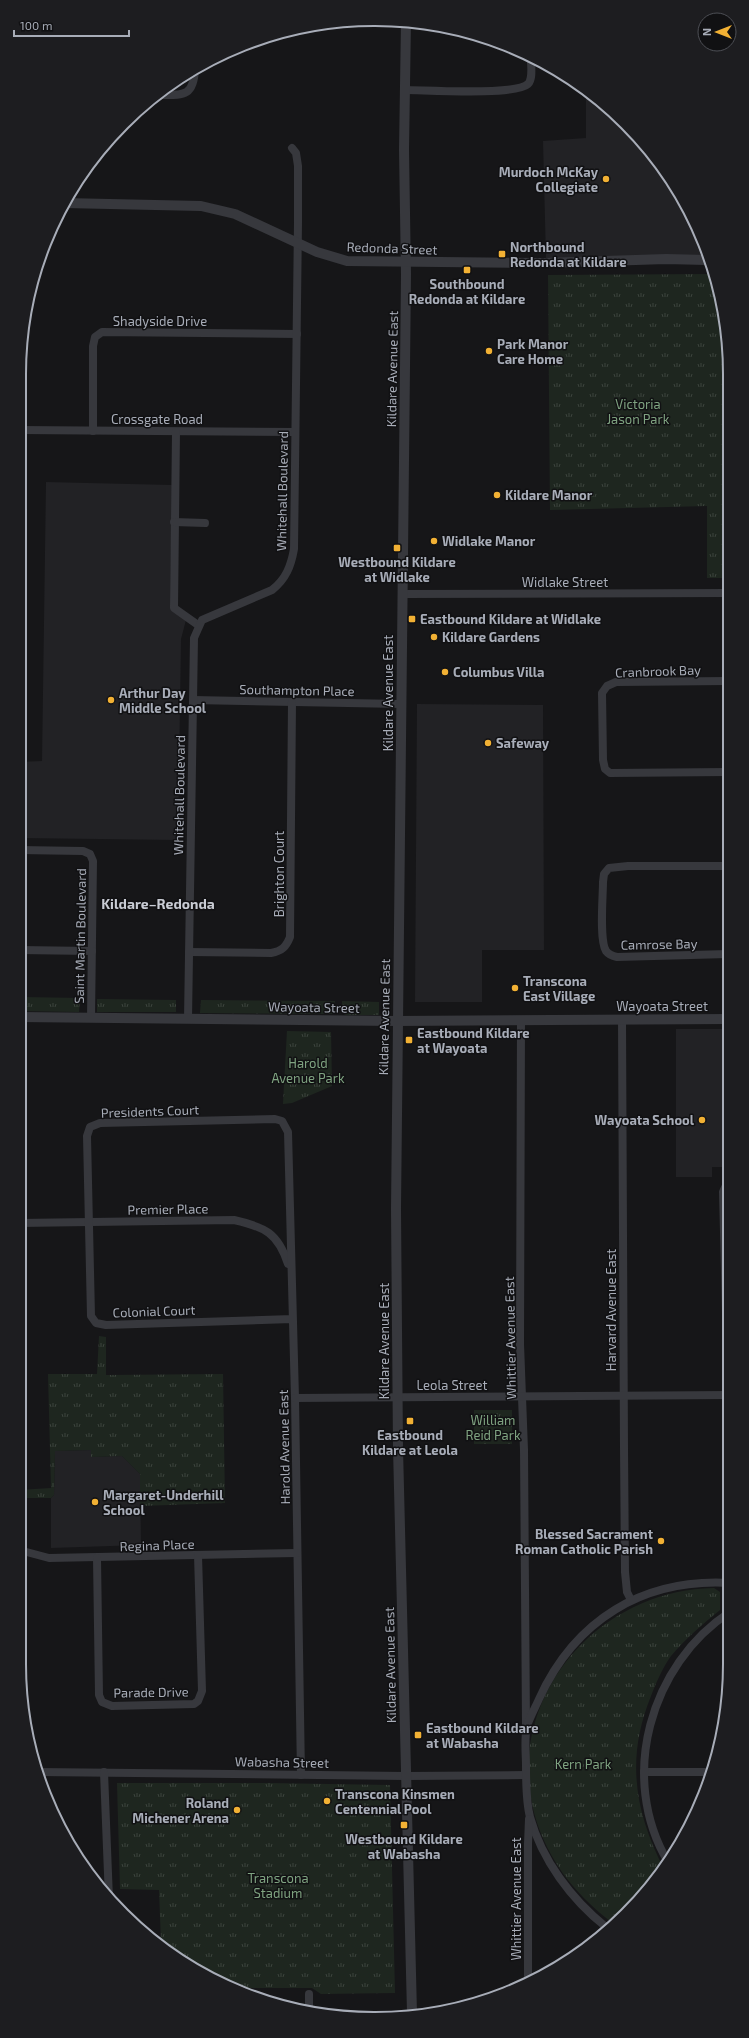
<svg xmlns="http://www.w3.org/2000/svg" width="749" height="2038" viewBox="0 0 749 2038" font-family="'Exo 2',sans-serif">
	<defs>
		<pattern id="park-tufts" width="24" height="20" patternUnits="userSpaceOnUse"><rect width="24" height="20" fill="#1e261f"/><path d="M3 7l-1-3M5 7V3M7 7l1-3M15 17l-1-3M17 17v-4M19 17l1-3" fill="none" stroke="#3c433d"/></pattern>
	</defs>
	<rect width="100%" height="100%" fill="#161618"/>
	<g fill="#222225">
		<polygon points="586,91 642,140 693,217 705,256 546,259 543,141 586,138"/>
		<polygon points="46,482 172,485 170,609 186,620 181,639 178,840 19,838 19,762 42,761"/>
		<polygon points="417,704 543,705 544,950 482,950 482,1002 415,1002"/>
		<polygon points="676,1029 729,1029 729,1167 712,1167 712,1177 676,1177"/>
		<polygon points="91,1450 91,1457 122,1456 140,1474 141,1545 51,1548 51,1498 54,1495 55,1451"/>
	</g>
	<g fill="url(#park-tufts)">
		<polygon points="711,274 727,328 728,578 707,578 707,506 550,510 548,275"/>
		<polygon points="19,997 80,998 79,1012 19,1011"/>
		<polygon points="97,999 176,1000 176,1012 97,1012"/>
		<polygon points="201,1000 335,1001 334,1014 200,1013"/>
		<polygon points="342,1001 379,1002 379,1015 345,1015 342,1012"/>
		<polygon points="287,1031 331,1032 332,1086 292,1103 283,1104"/>
		<polygon points="99,1336 106,1337 106,1375 223,1374 225,1503 140,1506 140,1474 122,1456 91,1457 91,1450 55,1451 54,1495 51,1498 19,1498 19,1490 51,1488 48,1374 97,1374"/>
		<rect x="474" y="1410" width="38" height="34"/>
		<path d="M714,1588L720,1592V1610C703,1624 686,1638 671,1656C663,1667 656,1683 651,1696C626,1757 634,1811 664,1869L657,1880L611,1922C580,1897 558,1873 542,1836C492,1715 588,1590 714,1588Z"/>
		<polygon points="117,1783 267,1783 390,1785 395,1993 321,1994 312,1988 233,1988 197,1971 161,1942 159,1890 120,1889"/>
	</g>
	<g fill="none" stroke-linecap="round" stroke-linejoin="round">
		<g stroke="#37383d" stroke-width="8">
			<path d="M405,90C426,90 515,96 528,84C533,79 531,67 531,60"/>
			<path d="M158,95C182,95 194,98 195,68"/>
			<polyline points="19,430 295,432"/>
			<polyline points="93,431 93,346 95,337 102,332 297,334"/>
			<polyline points="176,432 174,608 198,625"/>
			<polyline points="174,522 205,523"/>
			<polyline points="402,594 728,593"/>
			<polyline points="728,681 616,682 607,686 602,693 603,760 605,769 610,773 728,772"/>
			<polyline points="193,700 401,704"/>
			<polyline points="19,850 83,851 90,854 93,861 91,1018"/>
			<path d="M728,866H628L609,868L604,874L603,882C603,896 599,940 606,951C609,955 612,956 617,957L728,954"/>
			<polyline points="19,950 92,951"/>
			<path d="M189,952L271,953C282,951 286,947 290,937L292,702"/>
			<path d="M188,1019L194,638L202,620L272,590C286,579 291,566 294,549L298,222V166L296,153L292,148"/>
			<polyline points="622,1019 624,1448 625,1572 627,1592 631,1600"/>
			<polyline points="521,1020 520,1344 524,1450 526,1727"/>
			<path d="M19,1223L234,1220C265,1227 278,1233 288,1264"/>
			<polyline points="292,1319 106,1325 96,1323 91,1316 87,1136 90,1127 100,1123 275,1119 282,1121 288,1132 295,1398 301,1775"/>
			<polyline points="728,1395 723,1192 729,1179"/>
			<polyline points="295,1398 729,1395"/>
			<polyline points="19,1550 49,1558 297,1553"/>
			<polyline points="97,1558 99,1695 102,1702 112,1706 194,1704 198,1701 202,1691 198,1555"/>
			<polyline points="726,1615 727,1532"/>
			<polyline points="37,1772 406,1776 526,1775"/>
			<polyline points="104,1772 109,1899"/>
			<polyline points="644,1772 712,1772"/>
			<path d="M668,1862C618,1778 650,1664 730,1612"/>
			<path d="M606,1927C571,1899 542,1860 530,1817C526,1802 526,1782 526,1766C526,1754 524,1738 527,1726C530,1717 535,1708 539,1699C575,1620 643,1578 730,1583"/>
			<polyline points="528,1983 528,1844 529,1819"/>
			<polyline points="309,1994 309,2012"/>
		</g>
		<g stroke="#37383d" stroke-width="10">
			<polyline points="406,21 404,150 406,274 396,1209 398,1448 412,2013"/>
			<polyline points="64,203 201,206 235,214 317,252 347,261 544,263 666,259 706,260"/>
			<polyline points="19,1017 396,1021 729,1019"/>
		</g>
	</g>
	<g fill="#f2b134" stroke="#111113" stroke-width="1.5">
		<circle cx="606" cy="179" r="4"/>
		<rect x="498" y="250" width="8" height="8" rx="2"/>
		<rect x="463" y="266" width="8" height="8" rx="2"/>
		<circle cx="489" cy="351" r="4"/>
		<circle cx="497" cy="495" r="4"/>
		<circle cx="434" cy="541" r="4"/>
		<rect x="393" y="544" width="8" height="8" rx="2"/>
		<rect x="408" y="615" width="8" height="8" rx="2"/>
		<circle cx="434" cy="637" r="4"/>
		<circle cx="445" cy="672" r="4"/>
		<circle cx="111" cy="700" r="4"/>
		<circle cx="488" cy="743" r="4"/>
		<circle cx="515" cy="988" r="4"/>
		<rect x="405" y="1036" width="8" height="8" rx="2"/>
		<circle cx="702" cy="1120" r="4"/>
		<rect x="406" y="1417" width="8" height="8" rx="2"/>
		<circle cx="95" cy="1502" r="4"/>
		<circle cx="661" cy="1541" r="4"/>
		<rect x="414" y="1731" width="8" height="8" rx="2"/>
		<circle cx="327" cy="1801" r="4"/>
		<circle cx="237" cy="1810" r="4"/>
		<rect x="400" y="1821" width="8" height="8" rx="2"/>
	</g>
	<g text-anchor="middle" dominant-baseline="central" stroke-width="3" stroke-linejoin="round" paint-order="stroke">
		<g font-size="13" font-weight="bold" fill="#a8adb8" stroke="#111113" text-anchor="start">
			<text x="598" y="172" text-anchor="end">Murdoch McKay<tspan x="598" dy="15">Collegiate</tspan></text>
			<text x="510" y="247">Northbound<tspan x="510" dy="15">Redonda at Kildare</tspan></text>
			<text x="467" y="284" text-anchor="middle">Southbound<tspan x="467" dy="15">Redonda at Kildare</tspan></text>
			<text x="497" y="344">Park Manor<tspan x="497" dy="15">Care Home</tspan></text>
			<text x="505" y="495">Kildare Manor</text>
			<text x="442" y="541">Widlake Manor</text>
			<text x="397" y="562" text-anchor="middle">Westbound Kildare<tspan x="397" dy="15">at Widlake</tspan></text>
			<text x="420" y="619">Eastbound Kildare at Widlake</text>
			<text x="442" y="637">Kildare Gardens</text>
			<text x="453" y="672">Columbus Villa</text>
			<text x="119" y="693">Arthur Day<tspan x="119" dy="15">Middle School</tspan></text>
			<text x="496" y="743">Safeway</text>
			<text x="523" y="981">Transcona<tspan x="523" dy="15">East Village</tspan></text>
			<text x="417" y="1033">Eastbound Kildare<tspan x="417" dy="15">at Wayoata</tspan></text>
			<text x="694" y="1120" text-anchor="end">Wayoata School</text>
			<text x="410" y="1435" text-anchor="middle">Eastbound<tspan x="410" dy="15">Kildare at Leola</tspan></text>
			<text x="103" y="1495">Margaret-Underhill<tspan x="103" dy="15">School</tspan></text>
			<text x="653" y="1534" text-anchor="end">Blessed Sacrament<tspan x="653" dy="15">Roman Catholic Parish</tspan></text>
			<text x="426" y="1728">Eastbound Kildare<tspan x="426" dy="15">at Wabasha</tspan></text>
			<text x="335" y="1794">Transcona Kinsmen<tspan x="335" dy="15">Centennial Pool</tspan></text>
			<text x="229" y="1803" text-anchor="end">Roland<tspan x="229" dy="15">Michener Arena</tspan></text>
			<text x="404" y="1839" text-anchor="middle">Westbound Kildare<tspan x="404" dy="15">at Wabasha</tspan></text>
		</g>
		<g font-size="13" fill="#a8adb8" stroke="#111113">
			<text transform="translate(392 248) rotate(2)">Redonda Street</text>
			<text x="160" y="321">Shadyside Drive</text>
			<text transform="translate(392 369) rotate(-89)">Kildare Avenue East</text>
			<text x="157" y="419">Crossgate Road</text>
			<text transform="translate(282 491) rotate(-89)">Whitehall Boulevard</text>
			<text x="565" y="582">Widlake Street</text>
			<text transform="translate(658 671) rotate(-2)">Cranbrook Bay</text>
			<text transform="translate(297 690) rotate(1)">Southampton Place</text>
			<text transform="translate(388 693) rotate(-90)">Kildare Avenue East</text>
			<text transform="translate(179 795) rotate(-89)">Whitehall Boulevard</text>
			<text transform="translate(279 874) rotate(-90)">Brighton Court</text>
			<text transform="translate(80 936) rotate(-89)">Saint Martin Boulevard</text>
			<text transform="translate(659 944) rotate(-1)">Camrose Bay</text>
			<text x="662" y="1006">Wayoata Street</text>
			<text transform="translate(314 1007) rotate(1)">Wayoata Street</text>
			<text transform="translate(384 1017) rotate(-89)">Kildare Avenue East</text>
			<text transform="translate(150 1111) rotate(-2)">Presidents Court</text>
			<text transform="translate(168 1209) rotate(-1)">Premier Place</text>
			<text transform="translate(611 1310) rotate(-90)">Harvard Avenue East</text>
			<text transform="translate(154 1311) rotate(-2)">Colonial Court</text>
			<text transform="translate(510 1338) rotate(-91)">Whittier Avenue East</text>
			<text transform="translate(384 1341) rotate(-90)">Kildare Avenue East</text>
			<text x="452" y="1385">Leola Street</text>
			<text transform="translate(284 1447) rotate(-91)">Harold Avenue East</text>
			<text transform="translate(157 1545) rotate(-2)">Regina Place</text>
			<text transform="translate(390 1665) rotate(-91)">Kildare Avenue East</text>
			<text transform="translate(151 1692) rotate(-1)">Parade Drive</text>
			<text transform="translate(282 1762) rotate(1)">Wabasha Street</text>
			<text transform="translate(516 1899) rotate(-90)">Whittier Avenue East</text>
		</g>
		<g font-size="13" fill="#7fa381" stroke="#111113">
			<text x="638" y="404">Victoria<tspan x="638" dy="15">Jason Park</tspan></text>
			<text x="308" y="1063">Harold<tspan x="308" dy="15">Avenue Park</tspan></text>
			<text x="493" y="1420">William<tspan x="493" dy="15">Reid Park</tspan></text>
			<text x="583" y="1764">Kern Park</text>
			<text x="278" y="1878">Transcona<tspan x="278" dy="15">Stadium</tspan></text>
		</g>
		<g font-size="14" font-weight="bold" fill="#c9ccd4" stroke="#111113">
			<text x="158" y="903">Kildare–Redonda</text>
		</g>
	</g>
	<path d="M0 0H749V2038H0ZM374 26H375A348 348 0 0 1 723 374V1664A348 348 0 0 1 375 2012H374A348 348 0 0 1 26 1664V374A348 348 0 0 1 374 26Z" fill="#1d1d20" fill-rule="evenodd"/>
	<path fill="none" stroke="#a8adb8" stroke-width="2" d="M374 26H375A348 348 0 0 1 723 374V1664A348 348 0 0 1 375 2012H374A348 348 0 0 1 26 1664V374A348 348 0 0 1 374 26Z"/>
	<g transform="translate(717 32) rotate(270)"><circle r="19" fill="#111113" stroke="#4d4f55"/>
	<path d="M0-3L7 15L0 10L-7 15Z" fill="#f2b134"/>
	<text y="-6" font-size="11" font-weight="bold" text-anchor="middle" fill="#a8adb8">N</text>
	</g>
	<path d="M14 30v6h115v-6" fill="none" stroke="#a8adb8" stroke-width="2"/>
	<text x="20" y="30" font-size="12" fill="#a8adb8" stroke="#111113" stroke-width="3" paint-order="stroke">100 m</text>
</svg>
